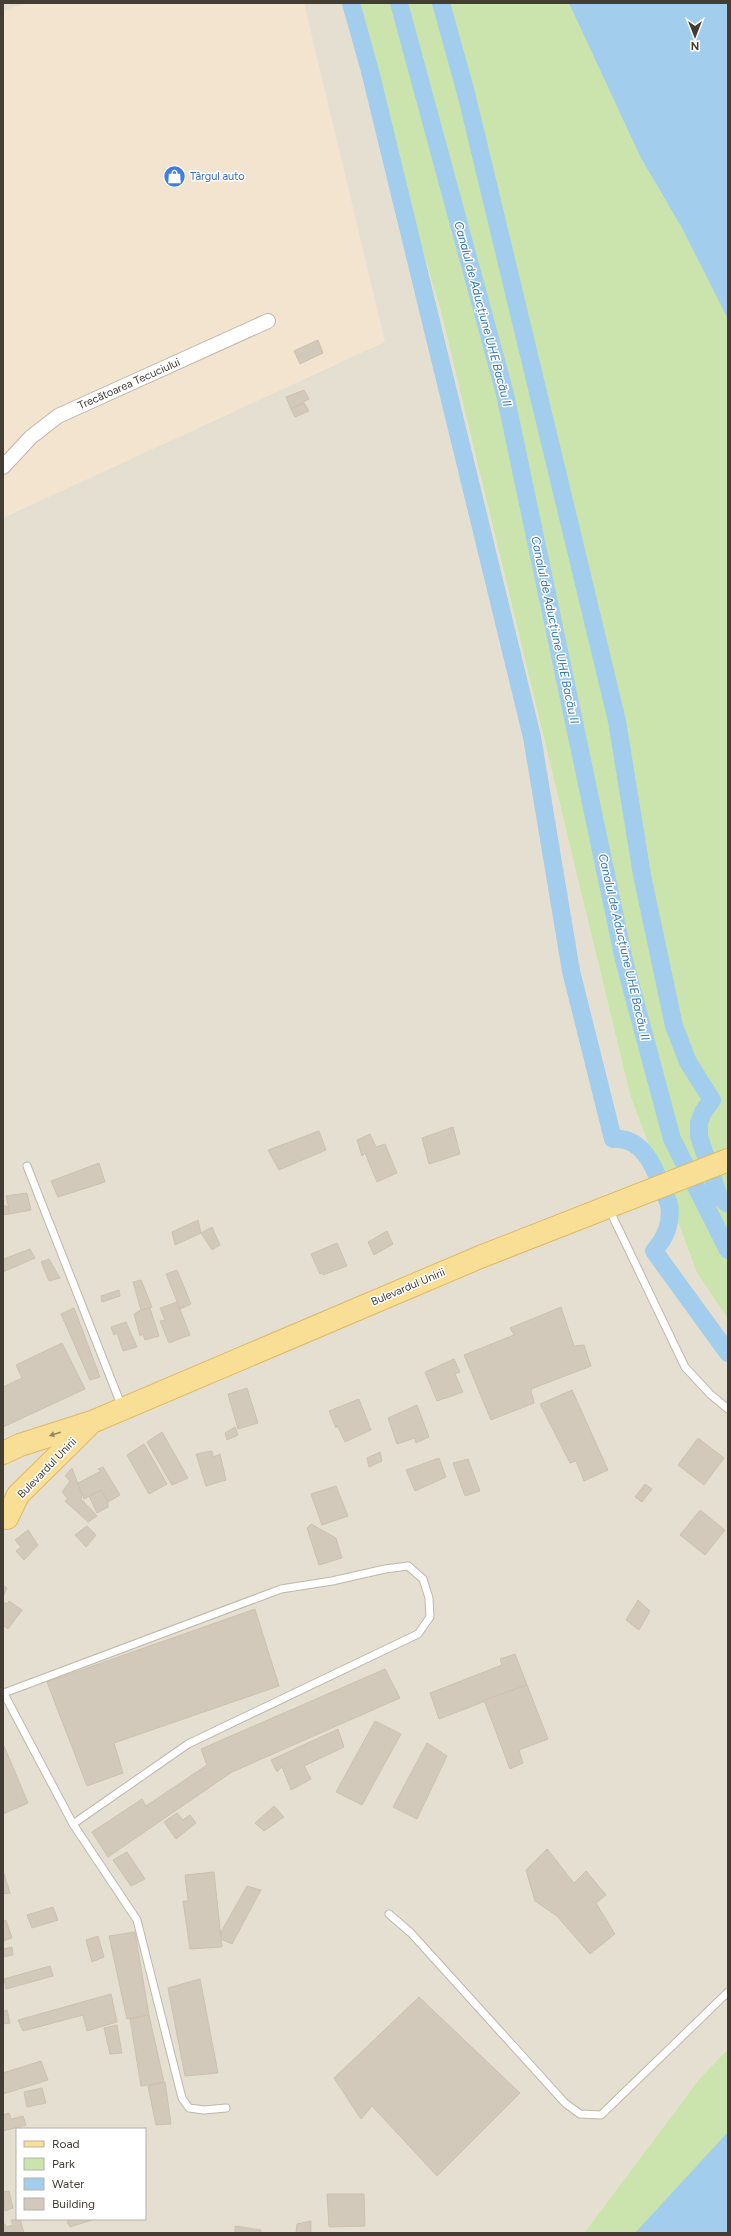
<svg xmlns="http://www.w3.org/2000/svg" width="731" height="2236" viewBox="0 0 731 2236" font-family="Figtree,sans-serif">
	<rect width="100%" height="100%" fill="#f1ede4"/>
	<path fill="#e5dfd2" fill-rule="evenodd" d="M3,3H350L441,312L630,1095L697,1273L728,1319V2049L700,2078L584,2233H3ZM17,2129H145V2219H17Z"/>
	<polygon fill="#f3e4d0" points="26,3 304,3 385,342 3,518 3,11"/>
	<g fill="#cbe4ae">
		<polygon points="350,3 728,3 728,1319 697,1273 630,1095 441,312"/>
		<polygon points="728,2049 728,2233 584,2233 700,2078"/>
	</g>
	<g fill="#a2cdec">
		<polygon points="569,3 728,3 728,319 682,228 641,158"/>
		<polygon points="728,2132 728,2233 635,2233"/>
	</g>
	<g fill="none" stroke-linecap="round" stroke-linejoin="round">
		<g stroke="#a2cdec" stroke-width="18">
			<path d="M351,3L370,71L532,737L571,971L613,1139C648,1136 658,1179 669,1204C672,1223 666,1237 654,1251L728,1353"/>
			<polyline points="399,3 505,394 624,960 672,1139 728,1250"/>
			<polyline points="441,3 466,93 617,721 642,875 674,1026 688,1062 712,1100 703,1112 699,1123 699,1136 719,1197 728,1204"/>
		</g>
	</g>
	<g fill="#d2c9ba" stroke="#cdc1ae">
		<polygon points="318,340 323,353 300,364 294,351"/>
		<polygon points="304,390 309,399 291,409 286,397"/>
		<polygon points="304,403 309,411 295,417 291,409"/>
		<polygon points="453,1127 460,1154 429,1164 422,1138"/>
		<polygon points="319,1131 326,1150 279,1170 268,1150"/>
		<polygon points="370,1134 376,1147 385,1144 397,1173 377,1182 365,1153 362,1156 357,1140"/>
		<polygon points="99,1163 105,1182 58,1197 51,1181"/>
		<polygon points="27,1193 31,1210 10,1214 6,1196"/>
		<polygon points="3,1206 7,1206 10,1214 3,1215"/>
		<polygon points="198,1220 201,1233 175,1245 172,1232"/>
		<polygon points="212,1227 220,1245 212,1250 201,1233"/>
		<polygon points="387,1231 393,1244 374,1255 368,1242"/>
		<polygon points="337,1243 347,1266 323,1275 323,1272 320,1274 311,1254"/>
		<polygon points="30,1249 35,1258 3,1272 3,1256 4,1259"/>
		<polygon points="49,1259 60,1278 49,1281 41,1262"/>
		<polygon points="177,1270 191,1304 180,1309 166,1274"/>
		<polygon points="141,1280 152,1307 141,1310 133,1282"/>
		<polygon points="119,1290 120,1296 102,1302 101,1296"/>
		<polygon points="177,1302 190,1335 169,1343 160,1321 165,1320 160,1308"/>
		<polygon points="561,1307 574,1346 584,1345 591,1366 531,1389 534,1403 491,1420 464,1355 514,1335 510,1328"/>
		<polygon points="74,1308 100,1377 90,1380 61,1314"/>
		<polygon points="150,1308 159,1336 145,1340 143,1334 140,1336 134,1314 141,1310"/>
		<polygon points="126,1322 137,1347 123,1351 117,1333 114,1335 111,1327"/>
		<polygon points="62,1343 85,1389 3,1427 3,1387 22,1378 16,1365"/>
		<polygon points="454,1359 460,1372 455,1374 463,1392 437,1401 425,1372"/>
		<polygon points="247,1388 258,1423 238,1429 228,1394"/>
		<polygon points="572,1390 608,1470 584,1481 576,1461 570,1463 540,1404"/>
		<polygon points="359,1399 371,1430 345,1442 337,1425 336,1428 329,1411"/>
		<polygon points="417,1405 429,1437 416,1443 415,1438 397,1444 388,1418"/>
		<polygon points="235,1427 238,1435 227,1440 225,1433"/>
		<polygon points="162,1432 188,1478 172,1485 147,1442"/>
		<polygon points="698,1438 724,1458 704,1485 678,1465"/>
		<polygon points="144,1444 167,1484 149,1494 127,1455"/>
		<polygon points="212,1451 213,1457 220,1454 226,1480 206,1486 196,1454"/>
		<polygon points="380,1452 382,1461 369,1467 367,1458"/>
		<polygon points="439,1458 446,1477 415,1491 406,1470"/>
		<polygon points="468,1459 480,1491 465,1496 453,1463"/>
		<polygon points="103,1467 120,1495 108,1502 101,1490 84,1499 78,1483 101,1471 98,1469"/>
		<polygon points="72,1468 82,1495 81,1499 97,1516 88,1522 65,1501 68,1499 62,1492 70,1481 65,1476"/>
		<polygon points="645,1484 652,1489 642,1502 635,1497"/>
		<polygon points="336,1486 348,1516 322,1525 311,1494"/>
		<polygon points="101,1490 108,1502 108,1507 97,1513 89,1496"/>
		<polygon points="700,1510 725,1530 705,1555 680,1535"/>
		<polygon points="311,1524 336,1538 342,1558 319,1565 307,1528"/>
		<polygon points="87,1526 96,1535 86,1547 75,1535"/>
		<polygon points="28,1530 38,1545 24,1560 16,1551 21,1547 15,1540"/>
		<polygon points="3,1585 7,1588 3,1597"/>
		<polygon points="638,1600 650,1611 639,1630 626,1620"/>
		<polygon points="9,1601 22,1610 8,1629 3,1625 3,1602 7,1604"/>
		<polygon points="255,1609 279,1686 114,1743 123,1773 87,1786 47,1682"/>
		<polygon points="515,1654 527,1685 439,1719 430,1693 502,1665 500,1659"/>
		<polygon points="385,1669 400,1698 232,1772 108,1857 92,1832 142,1799 146,1806 207,1765 201,1749"/>
		<polygon points="527,1685 548,1739 519,1750 523,1763 510,1769 484,1700"/>
		<polygon points="375,1721 401,1734 362,1805 336,1792"/>
		<polygon points="338,1729 344,1747 304,1766 311,1779 291,1790 282,1767 277,1772 271,1760"/>
		<polygon points="427,1743 447,1756 417,1819 393,1807"/>
		<polygon points="4,1746 28,1803 3,1814 3,1746"/>
		<polygon points="274,1806 284,1817 264,1831 255,1823"/>
		<polygon points="177,1813 183,1820 190,1815 196,1823 176,1839 164,1822"/>
		<polygon points="547,1849 574,1883 586,1871 606,1895 596,1903 615,1934 590,1954 557,1916 535,1901 526,1870"/>
		<polygon points="127,1852 145,1879 131,1886 113,1860"/>
		<polygon points="214,1872 222,1947 190,1949 183,1901 188,1901 185,1875"/>
		<polygon points="4,1873 10,1893 3,1894 3,1874"/>
		<polygon points="247,1886 261,1890 232,1944 221,1939 221,1932"/>
		<polygon points="53,1907 58,1920 32,1928 27,1915"/>
		<polygon points="6,1920 12,1938 3,1941 3,1921"/>
		<polygon points="135,1932 149,2015 127,2019 109,1936"/>
		<polygon points="98,1936 104,1957 92,1962 86,1940"/>
		<polygon points="12,1947 13,1955 3,1957 3,1949"/>
		<polygon points="50,1966 53,1976 6,1989 4,1979"/>
		<polygon points="200,1979 218,2073 185,2076 168,1988"/>
		<polygon points="111,1994 117,2022 87,2031 83,2015 23,2031 18,2020"/>
		<polygon points="419,1997 520,2093 437,2176 372,2106 361,2119 334,2078"/>
		<polygon points="7,2010 10,2023 3,2024 3,2011"/>
		<polygon points="149,2015 164,2082 141,2086 130,2019"/>
		<polygon points="117,2025 122,2053 110,2054 104,2028"/>
		<polygon points="41,2061 48,2080 3,2094 3,2073"/>
		<polygon points="165,2082 171,2124 156,2125 148,2086"/>
		<polygon points="42,2088 46,2103 27,2107 24,2092"/>
		<polygon points="9,2113 11,2119 23,2116 26,2125 3,2131 3,2115"/>
		<polygon points="9,2191 13,2208 5,2211 3,2192"/>
		<polygon points="327,2194 364,2194 365,2226 329,2227"/>
		<polygon points="20,2219 24,2233 3,2233 3,2224 5,2224 6,2227 13,2225 11,2220"/>
		<polygon points="69,2219 95,2219 70,2227 67,2222"/>
		<polygon points="311,2221 311,2233 296,2233 297,2224"/>
		<polygon points="235,2226 261,2230 261,2233 235,2233"/>
	</g>
	<g fill="none" stroke-linecap="round" stroke-linejoin="round">
		<defs>
			<g id="lane">
				<polyline points="27,1166 122,1407"/>
				<polyline points="609,1209 685,1367 710,1394 728,1409"/>
				<polyline points="3,1692 73,1824 137,1920 182,2098 189,2108 204,2110 226,2108"/>
				<polyline points="4,1693 281,1589 332,1581 385,1569 408,1566 423,1579 429,1598 430,1617 418,1634 188,1744 73,1824"/>
				<polyline points="389,1914 411,1933 565,2103 580,2114 601,2115 728,1992"/>
			</g>
			<polyline id="street" points="3,467 31,437 58,416 268,321"/>
			<g id="primary">
				<polyline points="3,1453 20,1445 92,1422 480,1257 728,1160"/>
				<polyline points="7,1518 18,1495 88,1426"/>
			</g>
		</defs>
		<use href="#lane" stroke="#bfb8aa" stroke-width="9"/>
		<use href="#street" stroke="#bfb8aa" stroke-width="16"/>
		<use href="#primary" stroke="#db6" stroke-width="24"/>
		<use href="#lane" stroke="#fff" stroke-width="7"/>
		<use href="#street" stroke="#fff" stroke-width="14"/>
		<use href="#primary" stroke="#f9de95" stroke-width="22"/>
	</g>
	<defs><path id="oneway-solid" d="M-6-.8H1V-3.2L6.5 0L1 3.2V.8H-6Z"/></defs>
	<use fill="#958560" href="#oneway-solid" transform="translate(55 1434) rotate(162)"/>
	<defs>
		<symbol id="shop-disc" viewBox="-11 -11 22 22"><circle r="9.5" fill="#3f7fe0" stroke="#fff"/><path d="M-5-2.5h2.3a2.7 3.5 0 0 1 5.4 0H5L5.5 6h-11ZM-1.5-2.5h3a1.5 2.3 0 0 0-3 0Z" fill="#fff"/></symbol>
	</defs>
	<g fill-rule="evenodd">
		<use href="#shop-disc" x="162" y="164" width="25" height="25"/>
	</g>
	<g text-anchor="middle" dominant-baseline="central" stroke-width="3" stroke-linejoin="round" paint-order="stroke">
		<g font-size="11" fill="#366cbe" stroke="#fff" text-anchor="start">
			<text x="190" y="176">Târgul auto</text>
		</g>
		<g font-size="11" fill="#433d34" stroke="#fff">
			<text transform="translate(129 384) rotate(-24)">Trecătoarea Tecuciului</text>
			<text transform="translate(408 1287) rotate(-23)">Bulevardul Unirii</text>
			<text transform="translate(47 1468) rotate(-46)">Bulevardul Unirii</text>
		</g>
		<g font-size="12" font-style="italic" fill="#3376a9" stroke="#fff">
			<text transform="translate(483 314) rotate(75)">Canalul de Aducțiune UHE Bacău II</text>
			<text transform="translate(555 630) rotate(78)">Canalul de Aducțiune UHE Bacău II</text>
			<text transform="translate(624 947) rotate(77)">Canalul de Aducțiune UHE Bacău II</text>
		</g>
	</g>
	<rect width="731" height="2236" fill="none" stroke="#433d34" stroke-width="8"/>
	<rect x="16" y="2128" width="130" height="92" fill="#ffffff" stroke="#b4b1ae"/>
	<rect x="24" y="2141" width="20" height="6" fill="#f9de95" stroke="#b4b1ae"/>
	<text x="52" y="2148" font-size="12" fill="#433d34">Road</text>
	<rect x="24" y="2158" width="20" height="12" fill="#cbe4ae" stroke="#b4b1ae"/>
	<text x="52" y="2168" font-size="12" fill="#433d34">Park</text>
	<rect x="24" y="2178" width="20" height="12" fill="#a2cdec" stroke="#b4b1ae"/>
	<text x="52" y="2188" font-size="12" fill="#433d34">Water</text>
	<rect x="24" y="2198" width="20" height="12" fill="#d2c9ba" stroke="#b4b1ae"/>
	<text x="52" y="2208" font-size="12" fill="#433d34">Building</text>
	<g transform="translate(695 36) rotate(180)" stroke="#ffffff" stroke-width="3" paint-order="stroke">
	<path d="M0-3L7 15L0 10L-7 15Z" fill="#433d34"/>
	<text y="-6" font-size="11" font-weight="bold" text-anchor="middle" fill="#433d34">N</text>
	</g>
</svg>
